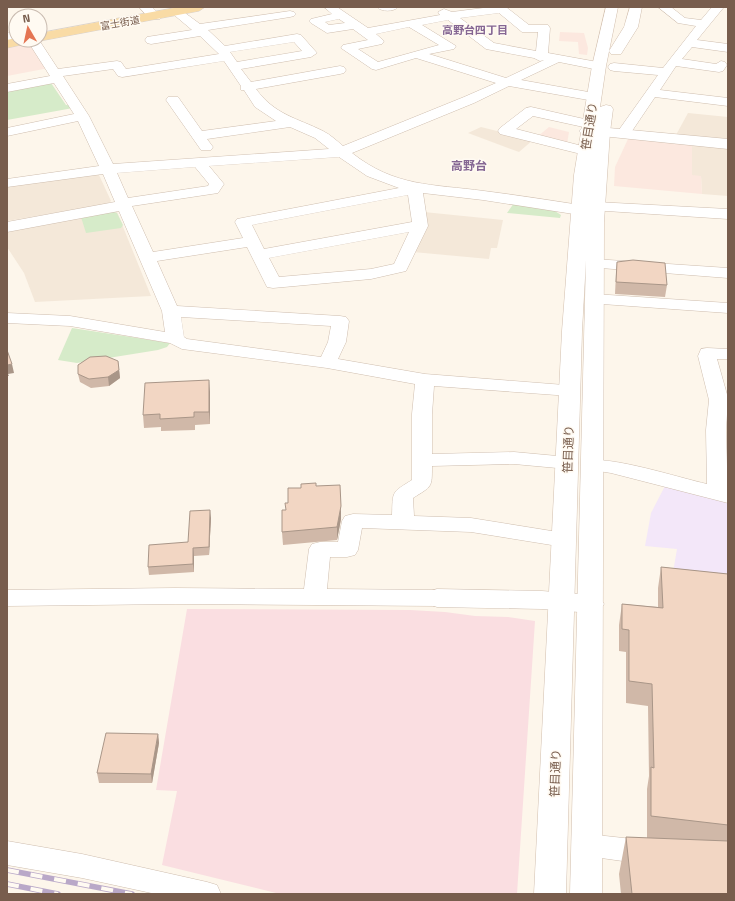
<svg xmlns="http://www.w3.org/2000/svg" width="735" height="901" viewBox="0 0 735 901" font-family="'Titillium Web','Noto Sans JP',sans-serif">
	<rect width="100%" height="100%" fill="#fdf6eb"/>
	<g fill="#f4e8d9">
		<polygon points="688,113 728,117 728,140 676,135"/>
		<polygon points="481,127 533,140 519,152 468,133"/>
		<polygon points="692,144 728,147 728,196 702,194 701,176 692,176"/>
		<polygon points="94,174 99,175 111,201 107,204 7,221 7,187"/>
		<polygon points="112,211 117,212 151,296 35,302 24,273 7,247 7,230"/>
		<polygon points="424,212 503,220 497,248 491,248 489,259 413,252"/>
	</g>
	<g fill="#fce8df">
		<polygon points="560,32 584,33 588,48 587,55 579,54 578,42 559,41"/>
		<polygon points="31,43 49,68 7,76 7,48"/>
		<polygon points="549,127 569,132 567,144 537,137"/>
		<polygon points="634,138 692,144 692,175 701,176 702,194 614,186 615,167 628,139"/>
	</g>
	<polygon fill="#f3e7f9" points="665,486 728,502 728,591 671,584 677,549 645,546 651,513"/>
	<polygon fill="#fadee1" points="187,609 410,610 445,612 475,616 508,617 535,621 517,894 280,894 162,865 177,791 156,790"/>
	<g fill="#d6ebc9">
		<polygon points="51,83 66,105 71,105 73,108 7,120 7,89"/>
		<polygon points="514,203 555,211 561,215 560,218 507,213"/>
		<polygon points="111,211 117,213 123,225 121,228 86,233 81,217"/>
		<polygon points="72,328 170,343 167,347 158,350 77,363 58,360"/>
	</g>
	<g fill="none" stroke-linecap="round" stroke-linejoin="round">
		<defs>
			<g id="minor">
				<path d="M324,7H337L368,28L440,15L438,12L444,9L452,12L491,7H506L529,25H548L550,28L548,53L603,63L605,66L603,69L599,70L559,62L521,80L594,93L599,94L601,97L599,100L594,101L509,86L474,103L352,153C395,187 432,184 484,191C516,195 548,200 580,205L585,207L588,210L585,213L580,215L483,200L423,193L428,226L406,271L371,279L273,288L267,287L247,247L157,261L177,306L340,316L346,317L349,321L346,342L338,359L425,374L577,386L579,390L577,394L570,396L434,386L432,414V454L514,452L568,457L575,459L578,463L575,467L568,469L514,464L432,466C432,488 432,486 413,498L414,516L471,518L564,533L572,535L575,540L572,545L564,547L471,532L362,528L358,550L355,555L347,557H330L327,589L437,590L445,592L448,598L445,604L437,606L175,604L7,606V590L175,588L304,589L309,549L312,544L320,542H338L342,521L345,516L353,514L392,515C393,491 391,493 412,480V414L415,384L327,368L182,349L170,343L70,326L7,323V313L70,316L165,332L162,311L119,211L7,232V222L115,202L103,174L7,187V179L99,166L78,121L7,136V128L74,114L54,83L7,92V84L50,76L27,40H39L58,69L117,61L121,62L126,69L219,54L200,36L151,44L147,43L145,40L147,37L192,30L173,14L171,12L173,10H181L200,24L290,11L294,12L296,14L294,16L290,17L208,30L225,46L297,34L301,35L317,53L311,57L241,69L251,82L340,66L344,67L346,70L344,73L340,74L256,89C275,115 297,118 323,131C331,135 337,141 343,146L464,97L496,83L416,58L376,70L372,69L341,48L343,45L368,40L353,29L327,33L311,23L309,21L311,19L332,14ZM499,13L522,32H538L536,51L494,43L460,18ZM339,19L345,23L329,25L325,22ZM448,20L486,49L534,58L540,61L544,60L506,78L429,54L454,49L456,46L422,25ZM409,27L439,45L378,62L358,49L382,44L384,41L376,34ZM294,42L302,51L237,62L230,52ZM224,61L241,86V90H244L255,107L276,121L202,131L178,97H168L166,100L201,150H211L213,147L207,139L290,127L315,138L329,149L113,164L89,116L63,76L113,69L118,76L122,77ZM339,157L367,176L399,188L237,219L235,222L243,238L153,252L132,206L218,193L224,184L209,166ZM195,167L209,184L208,186L128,198L117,173ZM408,195L412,222L264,249L252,225ZM409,232L394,264L371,269L279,277L269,258ZM181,317L331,326L328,342L321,357L187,339L184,337Z"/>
				<path d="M377,7H398C394,12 381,12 377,7Z"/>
				<polygon points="658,7 671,7 685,18 701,20 712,7 724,7 697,40 728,44 728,52 692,47 682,59 716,64 721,61 725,62 727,65 723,71 719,72 676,66 660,90 728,98 728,106 655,97 628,137 618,137 616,134 658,75 614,71 610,70 608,67 610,64 614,63 663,68 696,26 678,23"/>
				<path d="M7,32C13,34 16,38 19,42L17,45L13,46L7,43Z"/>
				<polygon points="531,107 593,121 595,124 593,127 588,128 533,116 516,129 590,148 592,151 590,154 585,155 500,134 498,131 500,128 526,108"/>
				<polygon points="596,202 728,209 728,219 591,210 588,207 591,204"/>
				<polygon points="594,259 728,268 728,278 588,267 586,264 588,261"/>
				<polygon points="594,294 728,303 728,313 588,303 585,299 588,295"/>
				<path d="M707,348L728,349V359H717L728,398L726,430L728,503L611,473L586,469L583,465L586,461C609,455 680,478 707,484L706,430L709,400L698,356L701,349Z"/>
				<polygon points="587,834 651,841 661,845 665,853 661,861 651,865 587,856 577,853 573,845 577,837"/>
				<polygon points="7,841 82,854 207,882 217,885 221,894 156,894 82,878 7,865"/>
			</g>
			<g id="tertiary">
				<polygon points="139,7 152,7 161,16 160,19 150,19"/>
				<polygon points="587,126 728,139 728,149 582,134 579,131 582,128"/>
				<polygon points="437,589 542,591 591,595 600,598 604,604 600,610 591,613 542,609 437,607 428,604 424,598 428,592"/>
			</g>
			<g id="secondary">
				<polygon points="606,7 618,7 606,66 600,107 606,105 611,106 613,109 610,132 604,222 602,894 570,894 586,260 582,331 566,894 534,894 562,331 574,175 592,66"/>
				<polygon points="630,7 642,7 638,27 621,54 611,54 609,51 624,27"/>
			</g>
			<g id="primary">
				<polygon points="179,7 205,7 199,11 40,41 36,40 40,40 40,33"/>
				<polygon points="16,38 16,40 32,40 30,43 7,48 7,40"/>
			</g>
		</defs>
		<use href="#minor" stroke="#cfbeaf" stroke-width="1"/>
		<use href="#tertiary" stroke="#cfbeaf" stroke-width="1"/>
		<use href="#secondary" stroke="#d2bfae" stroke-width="1"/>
		<use href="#primary" stroke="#d9d2cd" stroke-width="1"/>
		<use href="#minor" fill="#fff" fill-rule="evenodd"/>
		<use href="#tertiary" fill="#fff" fill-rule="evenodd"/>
		<use href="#secondary" fill="#fff" fill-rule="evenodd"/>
		<use href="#primary" fill="#f9dba5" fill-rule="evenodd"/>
		<defs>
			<g id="rail">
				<polyline points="7,870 132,894"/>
				<polyline points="7,884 58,894"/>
			</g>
		</defs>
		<use href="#rail" stroke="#b9a8c8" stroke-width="5.5"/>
		<use href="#rail" stroke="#fffaf2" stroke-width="4" stroke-dasharray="12" stroke-linecap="butt"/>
	</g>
	<g fill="#d0b8a8">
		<polygon points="617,262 667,285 665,297 615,294 616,274"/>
		<polygon points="119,369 120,378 109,386 91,388 80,382 78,374"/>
		<polygon points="210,392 210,424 195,425 195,430 161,431 161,427 144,428 143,415"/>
		<polygon points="316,486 341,506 341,519 337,540 283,545 282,532 286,510 288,503 301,488"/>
		<polygon points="211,518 209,555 194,556 194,572 149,575 148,567 188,542"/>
		<polygon points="661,567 728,574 728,894 621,894 619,874 626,837 647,838 647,789 649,776 648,706 626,703 626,652 619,651 619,625 622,604 658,607 658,588"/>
		<polygon points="158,734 159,743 152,783 99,783 97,773"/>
	</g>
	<g fill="#a99688">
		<polygon points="118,361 120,378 109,386 108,377"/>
		<polygon points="12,364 14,373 8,374 9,376 7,376 7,365"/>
		<polygon points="209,380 210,392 210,424 209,412"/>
		<polygon points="341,506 341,519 337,540 337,527"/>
		<polygon points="210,510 211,518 209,555 209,547"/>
		<polygon points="193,548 194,556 194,572 193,564"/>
		<polygon points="158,734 159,743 152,783 151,774"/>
	</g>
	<g fill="#f2d6c3" stroke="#a99688">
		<polygon points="633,260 665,263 667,285 616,282 617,262"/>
		<polygon points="7,350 12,364 7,365"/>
		<polygon points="106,356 118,361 119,370 108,377 89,379 78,374 78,365 90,357"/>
		<polygon points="209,380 209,412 194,412 194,417 160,419 160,414 143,415 145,383"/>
		<polygon points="316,483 316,486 340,485 341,506 337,527 282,532 282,510 286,510 285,503 288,503 288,488 301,488 301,484"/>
		<polygon points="210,510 209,547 193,548 193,564 148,567 149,545 188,542 190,511"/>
		<polygon points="661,567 728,574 728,825 651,816 651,767 654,768 652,684 629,681 629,630 622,629 622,604 663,608"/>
		<polygon points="106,733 158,734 151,774 97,773"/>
		<polygon points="626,837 728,841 728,894 632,894"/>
	</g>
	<g text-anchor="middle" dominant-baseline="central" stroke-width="3" stroke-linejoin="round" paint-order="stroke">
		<g font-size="10" fill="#785d4d" stroke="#fffaf2">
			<text transform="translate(120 23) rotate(-10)">富士街道</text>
		</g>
		<g font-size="11" font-weight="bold" fill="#856693" stroke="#fffaf2">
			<text x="475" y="30">高野台四丁目</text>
		</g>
		<g font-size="12" fill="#785d4d" stroke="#fffaf2">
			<text transform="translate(589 126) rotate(-81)">笹目通り</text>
			<text transform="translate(568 449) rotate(-88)">笹目通り</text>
			<text transform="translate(555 773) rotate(-88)">笹目通り</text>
		</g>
		<g font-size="12" font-weight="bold" fill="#856693" stroke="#fffaf2">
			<text x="469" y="165">高野台</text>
		</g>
	</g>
	<rect width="735" height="901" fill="none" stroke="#785d4d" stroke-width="16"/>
	<g transform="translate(28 28) rotate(351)"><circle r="19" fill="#fffaf2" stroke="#c9bbb0"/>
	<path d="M0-3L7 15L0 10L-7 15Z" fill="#e47553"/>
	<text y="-6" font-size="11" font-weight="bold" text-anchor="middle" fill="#785d4d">N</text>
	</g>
</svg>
